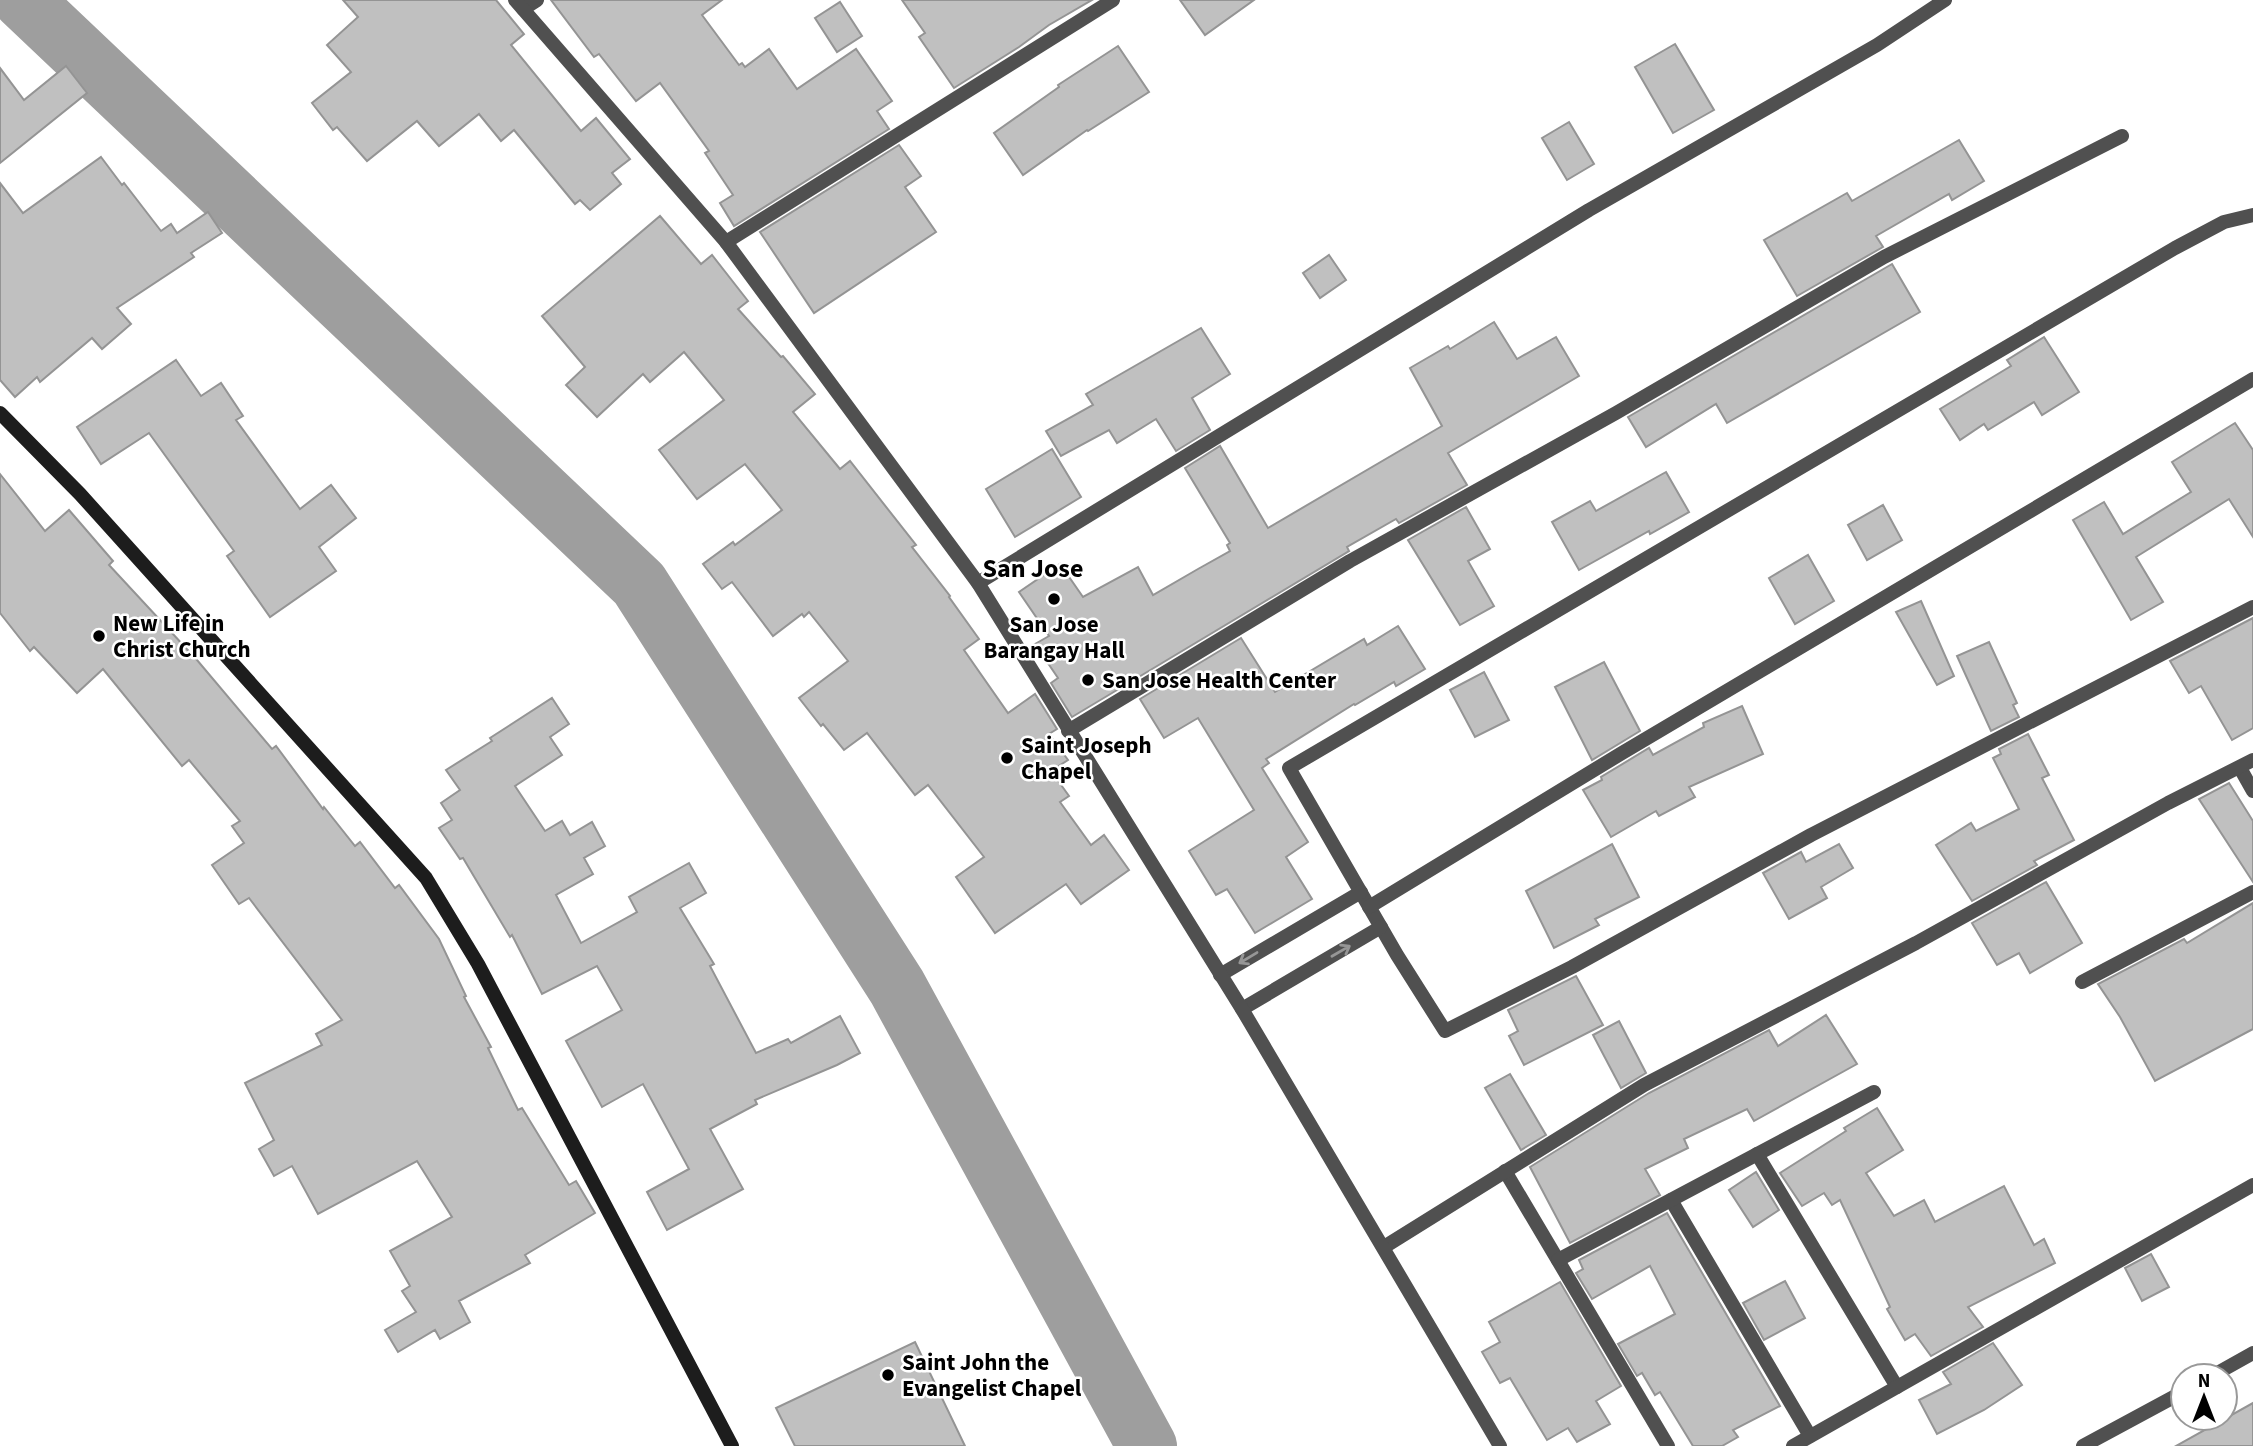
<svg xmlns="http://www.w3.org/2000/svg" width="2253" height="1446" viewBox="0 0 2253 1446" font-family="'Source Sans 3',sans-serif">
	<rect width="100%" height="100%" fill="#fff"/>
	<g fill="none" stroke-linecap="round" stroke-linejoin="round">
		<polyline stroke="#9e9e9e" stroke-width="60" points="23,0 639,584 897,987 1147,1446"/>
	</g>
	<g fill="#c0c0c0" stroke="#949494" stroke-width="2">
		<polygon points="343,0 496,0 524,34 511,45 581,131 596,118 630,159 612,173 621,184 590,210 580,200 575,204 514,130 501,141 479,114 439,146 417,121 367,161 337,127 333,130 312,103 351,72 327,45 358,17"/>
		<polygon points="551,0 722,0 702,15 739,65 742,63 745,67 769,49 797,89 856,49 892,101 877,111 889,129 734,226 720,203 733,195 705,153 709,151 660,83 636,101 599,54 594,57"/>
		<polygon points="902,0 1092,0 1049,25 1019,47 954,88 919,37 925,33"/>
		<polygon points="1180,0 1254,0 1205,35"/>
		<polygon points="840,2 862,36 837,52 815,18"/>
		<polygon points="1675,44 1714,110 1673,133 1635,67"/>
		<polygon points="1118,46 1149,92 1088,131 1087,130 1023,175 994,133 1059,87 1058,85"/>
		<polygon points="66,66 87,93 0,163 0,68 24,100"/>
		<polygon points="1569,122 1594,164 1567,180 1542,138"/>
		<polygon points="1959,140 1984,181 1952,200 1949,194 1876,236 1883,247 1797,296 1764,240 1847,193 1852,201"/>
		<polygon points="899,145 921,176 905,187 936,232 814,313 760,232"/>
		<polygon points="101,157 122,185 124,183 161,231 171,224 177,233 208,212 222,233 191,253 194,257 117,308 131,324 102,349 92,338 40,382 37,377 15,397 0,380 0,183 23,213"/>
		<polygon points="660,216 701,264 712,255 748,301 738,309 781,357 783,356 815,394 793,412 840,469 850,461 916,545 912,547 950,596 949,597 979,639 964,650 1008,713 1035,694 1057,729 1049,734 1068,760 1051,771 1069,796 1060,802 1091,845 1104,835 1129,870 1081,904 1066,884 995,933 956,877 984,857 928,785 915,795 867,733 844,750 823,724 821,726 799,698 848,661 809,612 804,617 802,614 773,636 732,582 722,589 703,564 733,542 735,545 782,510 745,464 697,499 659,450 724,400 684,352 650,382 643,374 597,417 566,385 585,367 542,316"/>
		<polygon points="1329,255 1346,280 1320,298 1303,273"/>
		<polygon points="1892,264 1920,312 1727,423 1716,404 1646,447 1628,417"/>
		<polygon points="1494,322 1517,359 1556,337 1579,376 1448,453 1467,485 1399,523 1396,519 1347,547 1349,551 1072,717 1051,683 1058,678 1035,644 1049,636 1019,592 1060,564 1083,597 1138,567 1153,595 1198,569 1230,551 1227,545 1230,543 1185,468 1220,446 1268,528 1442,426 1410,368 1448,346 1450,349"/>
		<polygon points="1201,328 1230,374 1192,398 1210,430 1176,451 1156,419 1117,443 1109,430 1061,456 1046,431 1093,405 1086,394"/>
		<polygon points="2044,337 2079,392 2042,415 2034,402 1988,430 1984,424 1960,440 1940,409 2011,366 2007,360"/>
		<polygon points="176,360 201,396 221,383 243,416 236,420 300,509 331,485 356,518 319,547 336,571 270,617 227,556 234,551 149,433 101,464 77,427"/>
		<polygon points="2235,423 2253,450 2253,537 2229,499 2136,557 2163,602 2131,620 2073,520 2104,502 2123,534 2191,492 2172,462"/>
		<polygon points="1052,449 1081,497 1015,537 986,489"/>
		<polygon points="1666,472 1689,512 1650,534 1649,531 1579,570 1552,522 1590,501 1596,511"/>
		<polygon points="0,474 45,531 69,510 113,561 109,565 197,660 272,749 276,746 323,809 324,807 355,846 360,842 395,888 399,885 439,939 466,996 464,997 491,1047 488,1048 518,1110 522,1108 569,1185 576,1181 595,1213 525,1255 530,1263 459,1301 470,1322 440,1339 435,1330 398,1352 385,1330 416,1312 402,1291 410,1286 390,1251 452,1217 417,1161 318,1214 292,1166 274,1176 259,1149 274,1140 245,1083 322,1045 316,1034 342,1020 249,898 239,904 212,865 244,843 232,826 240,821 189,760 182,766 103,669 77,693 34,647 30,651 0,613"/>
		<polygon points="1883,505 1902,540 1867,560 1848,525"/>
		<polygon points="1466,507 1490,549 1468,561 1494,606 1460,625 1408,540"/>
		<polygon points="1808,555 1834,601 1795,624 1769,578"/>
		<polygon points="1921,601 1954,676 1937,685 1896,612"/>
		<polygon points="2253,618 2253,728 2232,740 2201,686 2189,693 2170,661"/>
		<polygon points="1398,626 1425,669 1396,686 1394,682 1355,705 1354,704 1266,759 1269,763 1262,768 1308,842 1286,857 1312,899 1255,933 1227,889 1216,895 1189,851 1254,810 1198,718 1164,738 1140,699 1241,638 1275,692 1364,639 1367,645"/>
		<polygon points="1989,642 2017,703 2013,705 2019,717 1991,731 1957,656"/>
		<polygon points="1604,662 1640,731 1592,760 1555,687"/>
		<polygon points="1484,672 1509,720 1475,737 1450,690"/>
		<polygon points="552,698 569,724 550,737 562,755 515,786 545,831 562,821 570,835 592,822 605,846 584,858 593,874 556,895 581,943 637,912 629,897 689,863 706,893 680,908 714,964 710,966 756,1053 788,1039 791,1043 840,1016 860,1053 837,1065 755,1100 757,1104 710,1129 743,1189 667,1230 647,1192 689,1169 643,1084 602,1107 566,1041 622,1010 597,966 542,994 512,935 510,937 463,858 460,859 439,828 452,820 441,803 460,790 446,770 492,741 490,738"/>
		<polygon points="1742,706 1763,754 1689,787 1695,797 1659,816 1656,811 1611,837 1583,790 1602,780 1601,777 1649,748 1653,755 1704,727 1703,723"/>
		<polygon points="2028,734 2049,775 2042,778 2074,840 2034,861 2037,865 1972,901 1936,845 1971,823 1976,831 2019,809 1993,758 2001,754 1999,749"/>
		<polygon points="2229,783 2253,821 2253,882 2199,799"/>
		<polygon points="1612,844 1639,897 1595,919 1599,925 1554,948 1526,891"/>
		<polygon points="1839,844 1853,868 1821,887 1827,898 1789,919 1763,873 1801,852 1806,862"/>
		<polygon points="2046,882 2082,943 2030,973 2019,953 1997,965 1972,923"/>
		<polygon points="2253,903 2253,1029 2155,1081 2120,1017 2098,984 2184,939 2187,943"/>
		<polygon points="1576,976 1603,1025 1524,1065 1509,1036 1518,1031 1508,1010"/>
		<polygon points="1826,1015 1857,1064 1754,1121 1747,1109 1684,1139 1688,1148 1645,1169 1660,1195 1570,1243 1530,1167 1649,1093 1769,1030 1778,1046"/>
		<polygon points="1619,1021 1646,1073 1621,1088 1593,1035"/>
		<polygon points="1510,1074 1546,1135 1521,1150 1485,1088"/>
		<polygon points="1877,1108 1903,1150 1866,1173 1894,1216 1924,1200 1935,1222 2004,1186 2034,1245 2044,1239 2055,1263 1968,1307 1983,1327 1931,1356 1915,1334 1905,1340 1887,1309 1890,1307 1840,1200 1832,1205 1824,1193 1802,1206 1780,1173 1846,1131 1844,1128"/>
		<polygon points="1756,1172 1779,1210 1753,1227 1729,1190"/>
		<polygon points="1667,1213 1780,1406 1733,1430 1738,1437 1722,1446 1693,1446 1660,1392 1655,1395 1642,1373 1637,1376 1618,1344 1675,1314 1650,1266 1592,1299 1576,1273 1583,1269 1579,1260"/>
		<polygon points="2151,1254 2169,1287 2142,1301 2125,1268"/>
		<polygon points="1785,1281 1805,1318 1764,1340 1743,1303"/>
		<polygon points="1560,1282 1621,1386 1596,1401 1610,1424 1577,1442 1568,1428 1547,1440 1510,1378 1500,1383 1482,1352 1500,1342 1489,1322"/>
		<polygon points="915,1342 965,1446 795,1446 776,1408"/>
		<polygon points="1993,1343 2022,1385 1984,1410 1937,1434 1919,1400 1951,1384 1943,1372"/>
		<polygon points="2253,1403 2253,1446 2176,1446"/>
	</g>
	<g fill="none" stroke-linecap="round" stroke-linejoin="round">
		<g stroke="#505050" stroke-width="14">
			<polyline points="523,9 537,0"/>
			<polyline points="2253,215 2224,222 2175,248 1289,768 1397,955 1445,1031 1572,967 1811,835 2253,607"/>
			<polyline points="726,242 1113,0"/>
			<polyline points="978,583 1589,210 1877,45 1945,0"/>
			<polyline points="1068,731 1350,561 1616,413 1884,257 2122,136"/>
			<polyline points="2240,768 2253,791"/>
			<polyline points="1369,907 1622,753 2253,379"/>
			<polyline points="1220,975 1361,892"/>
			<polyline points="2082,982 2253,892"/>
			<polyline points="1242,1009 1381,927"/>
			<polyline points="1757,1154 1897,1387"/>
			<polyline points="1505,1171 1668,1446"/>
			<polyline points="1671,1200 1810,1436"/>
			<polyline points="1384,1247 1644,1085 1916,943 2168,803 2253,760"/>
			<polyline points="1558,1260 1874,1092"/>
			<polyline points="2212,1376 2253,1353"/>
			<polyline points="1793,1446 2253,1185"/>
			<polyline points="2083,1446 2183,1392"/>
		</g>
		<polyline stroke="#505050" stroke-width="14" points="515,0 726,242 978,583 1242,1009 1500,1446"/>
		<polyline stroke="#1d1d1d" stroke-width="14" points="0,413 80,494 426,878 478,964 732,1446"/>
	</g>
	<defs><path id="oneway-shaft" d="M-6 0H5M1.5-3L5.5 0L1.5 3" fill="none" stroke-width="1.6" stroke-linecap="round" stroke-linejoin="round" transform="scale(1.75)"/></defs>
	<g stroke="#969696">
		<use href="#oneway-shaft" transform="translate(1341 951) rotate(-30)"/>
		<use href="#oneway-shaft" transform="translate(1248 958) rotate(149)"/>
	</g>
	<g fill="#000" stroke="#fff" stroke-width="2.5">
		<circle cx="1054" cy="599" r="7"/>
		<circle cx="99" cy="636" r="7"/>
		<circle cx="1088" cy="680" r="7"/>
		<circle cx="1007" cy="758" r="7"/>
		<circle cx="888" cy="1375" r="7"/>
	</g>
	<g text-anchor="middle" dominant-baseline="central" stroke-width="5" stroke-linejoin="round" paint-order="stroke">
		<g font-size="23" font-weight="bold" fill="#000" stroke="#fff" text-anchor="start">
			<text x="113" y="623">New Life in<tspan x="113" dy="26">Christ Church</tspan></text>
			<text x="1054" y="624" text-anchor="middle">San Jose<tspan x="1054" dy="26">Barangay Hall</tspan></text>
			<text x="1102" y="680">San Jose Health Center</text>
			<text x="1021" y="745">Saint Joseph<tspan x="1021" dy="26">Chapel</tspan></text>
			<text x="902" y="1362">Saint John the<tspan x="902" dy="26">Evangelist Chapel</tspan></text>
		</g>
		<g font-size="26" font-weight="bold" fill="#000" stroke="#fff">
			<text x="1033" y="568">San Jose</text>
		</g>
	</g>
	<g transform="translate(2204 1397)"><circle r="33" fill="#ffffff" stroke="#999999" stroke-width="2"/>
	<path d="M0-5L12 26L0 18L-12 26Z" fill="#000000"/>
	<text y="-10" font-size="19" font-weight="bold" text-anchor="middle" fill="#000000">N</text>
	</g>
</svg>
